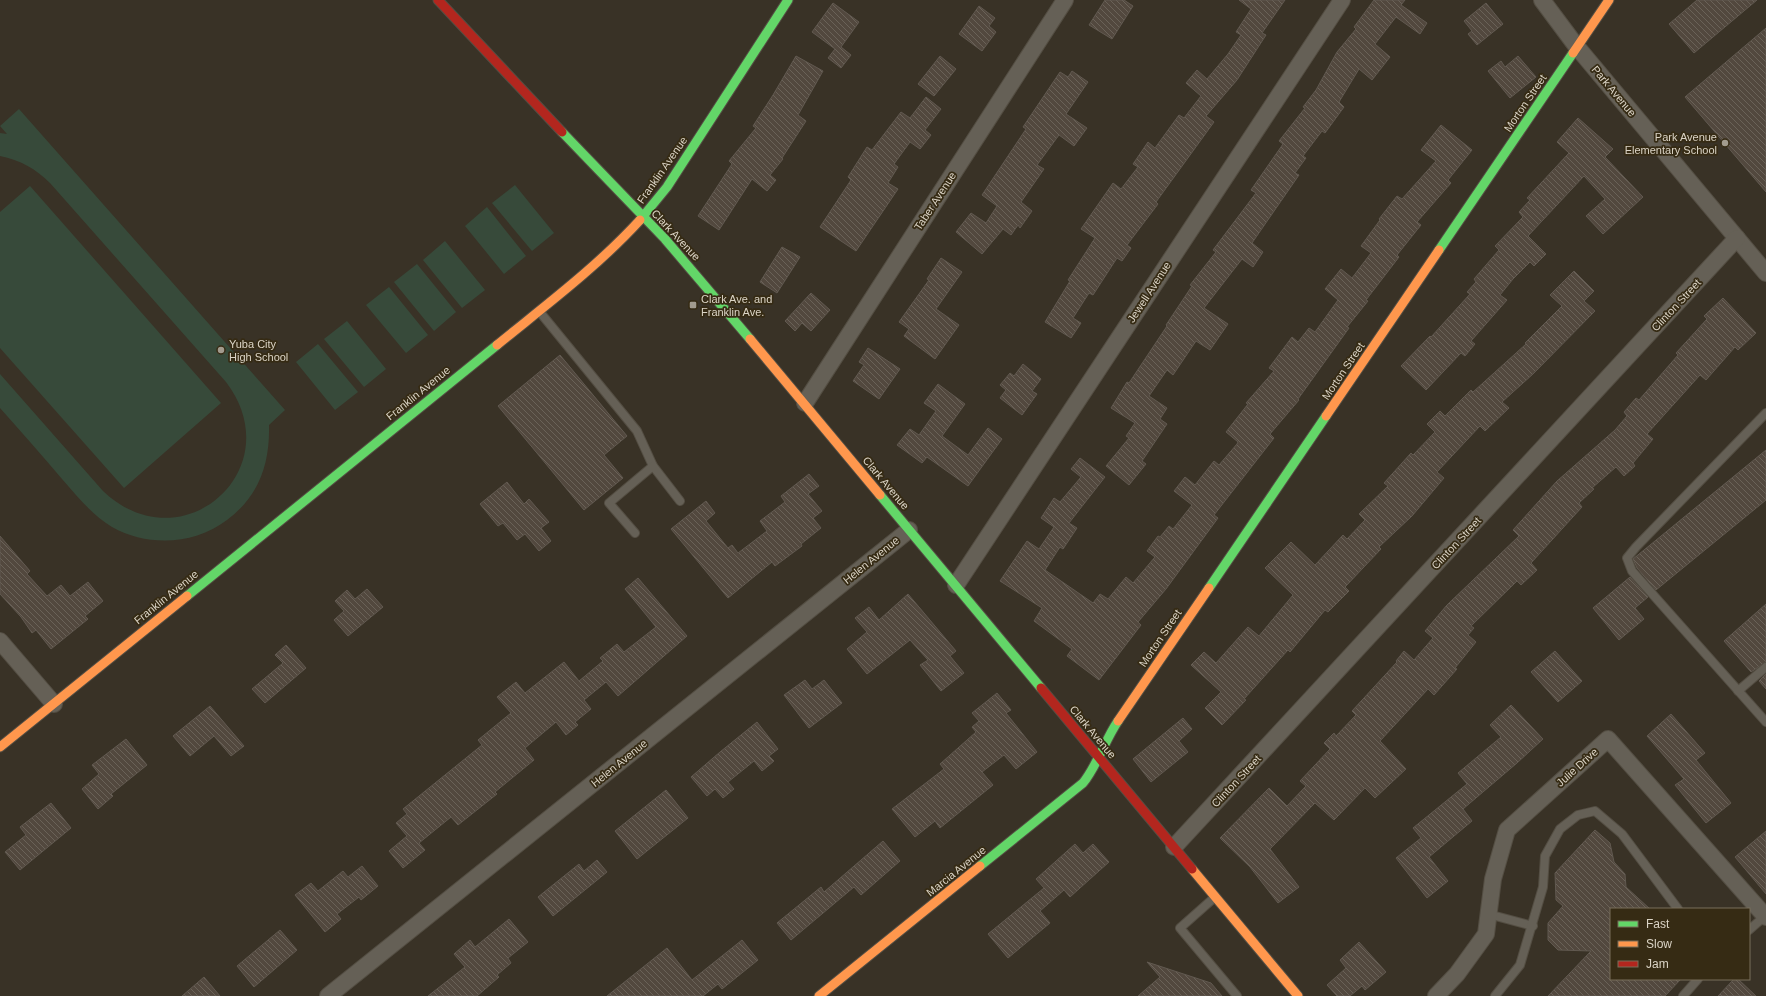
<svg xmlns="http://www.w3.org/2000/svg" width="1766" height="996" viewBox="0 0 1766 996" font-family="Arial,sans-serif">
	<defs>
		<pattern id="building-back-hatch" width="6" height="6" patternUnits="userSpaceOnUse"><rect width="6" height="6" fill="#52483e"/><path d="M-1 5l2 2M0 0l6 6M5-1l2 2" fill="none" stroke="#6a6258"/></pattern>
	</defs>
	<rect width="100%" height="100%" fill="#393226"/>
	<g fill="#374a3a">
		<path d="M19,109L285,410L269,425C270,464 259,496 227,520C194,545 148,547 112,527C92,515 77,496 62,479C42,455 21,432 0,408V374L103,491C182,566 292,469 226,382L50,183C36,169 20,160 0,156V133L7,134L0,126Z"/>
		<polygon points="515,185 554,233 532,251 492,203"/>
		<polygon points="30,186 221,403 124,488 0,348 0,212"/>
		<polygon points="487,207 526,256 504,274 465,226"/>
		<polygon points="445,241 485,290 462,308 423,260"/>
		<polygon points="417,264 456,312 434,331 394,282"/>
		<polygon points="389,287 428,335 406,353 366,305"/>
		<polygon points="347,321 386,369 364,387 324,339"/>
		<polygon points="318,344 358,392 335,410 296,362"/>
	</g>
	<g fill="url(#building-back-hatch)" stroke="#615950">
		<polygon points="1105,0 1124,0 1133,6 1112,39 1089,25"/>
		<polygon points="1239,0 1285,0 1262,33 1266,35 1237,80 1206,116 1214,122 1156,202 1158,204 1127,245 1131,248 1122,261 1117,258 1093,295 1089,293 1073,318 1081,323 1071,338 1045,322 1070,281 1068,280 1095,238 1081,229 1113,183 1121,189 1138,167 1133,164 1148,142 1155,148 1179,115 1184,118 1201,96 1186,83 1197,70 1207,79 1228,54 1241,35 1236,32 1251,9"/>
		<polygon points="1374,0 1405,0 1401,5 1427,23 1420,34 1396,17 1375,44 1390,57 1372,80 1359,69 1339,102 1344,107 1325,133 1322,131 1303,156 1306,158 1295,173 1299,175 1252,243 1263,252 1253,267 1242,259 1204,308 1228,324 1210,350 1196,341 1173,375 1167,370 1149,396 1167,408 1160,419 1167,424 1142,461 1146,464 1129,485 1106,466 1129,438 1126,436 1135,423 1111,408 1127,382 1129,383 1167,326 1166,325 1192,286 1190,285 1216,252 1213,250 1256,193 1251,190 1283,144 1279,141 1305,108 1303,107 1316,90 1337,52 1356,29 1354,27"/>
		<polygon points="1697,0 1757,0 1694,53 1669,24"/>
		<polygon points="833,3 859,22 841,47 851,55 841,68 828,58 835,49 812,32"/>
		<polygon points="1486,3 1503,24 1477,45 1468,34 1472,31 1464,21"/>
		<polygon points="979,6 995,18 989,26 996,32 982,51 959,34"/>
		<polygon points="1766,28 1766,192 1685,97"/>
		<polygon points="796,56 823,71 798,115 806,121 782,158 783,159 770,175 776,180 767,191 752,179 719,230 698,216 732,164 729,161 756,128 753,126 773,95"/>
		<polygon points="940,56 956,69 934,96 918,84"/>
		<polygon points="1518,56 1536,77 1510,98 1488,71 1501,61 1505,67"/>
		<polygon points="1072,71 1088,82 1066,114 1087,128 1074,146 1059,135 1037,165 1044,169 1021,202 1032,211 1020,228 1018,225 1011,235 1003,229 982,254 956,232 971,213 986,223 997,206 982,195 1026,129 1023,127 1060,72 1068,77"/>
		<polygon points="926,97 941,109 925,130 931,135 920,149 910,142 894,164 898,167 888,183 898,189 856,251 820,227 851,180 848,177 867,147 872,150 901,112 910,118"/>
		<polygon points="1578,118 1613,149 1605,157 1643,197 1603,234 1586,216 1605,199 1584,176 1528,236 1546,254 1534,266 1530,262 1513,279 1500,295 1507,300 1471,341 1475,344 1465,356 1461,353 1426,390 1401,366 1430,336 1431,337 1470,294 1467,292 1476,282 1474,279 1499,250 1495,246 1523,217 1519,212 1530,200 1527,198 1569,153 1557,142"/>
		<polygon points="1441,125 1472,150 1448,180 1451,183 1417,222 1421,225 1397,255 1399,257 1366,300 1368,301 1347,327 1349,328 1298,399 1299,400 1270,434 1274,438 1214,515 1218,518 1166,589 1138,622 1141,625 1099,680 1067,656 1072,649 1034,621 1042,608 1000,581 1027,541 1039,549 1054,527 1041,518 1054,498 1060,502 1081,477 1071,469 1080,458 1105,477 1069,523 1077,528 1063,549 1060,547 1045,570 1093,603 1100,594 1108,599 1126,577 1133,583 1155,557 1147,551 1158,536 1160,537 1169,526 1173,529 1192,505 1174,491 1185,477 1195,485 1214,461 1219,465 1237,444 1238,442 1226,432 1248,404 1246,403 1274,371 1269,368 1292,337 1298,342 1309,328 1315,332 1338,300 1325,289 1341,269 1352,278 1371,253 1361,246 1380,220 1379,219 1397,196 1402,199 1436,161 1421,150"/>
		<polygon points="782,247 800,257 777,293 760,282"/>
		<polygon points="941,258 962,272 936,309 959,325 935,359 904,336 909,329 899,322 929,280 927,279"/>
		<polygon points="1574,271 1594,291 1584,301 1595,311 1533,374 1502,402 1509,408 1485,431 1480,426 1437,472 1444,478 1412,516 1379,547 1381,549 1345,587 1349,591 1328,612 1325,610 1290,652 1288,650 1244,699 1246,700 1222,725 1205,708 1221,692 1191,665 1204,652 1216,663 1248,627 1259,636 1293,595 1265,568 1291,542 1315,565 1343,535 1347,539 1365,520 1359,514 1388,486 1384,483 1411,453 1413,455 1435,432 1427,424 1440,411 1445,416 1471,390 1473,392 1526,344 1525,343 1562,306 1550,295"/>
		<polygon points="811,293 830,310 811,331 802,323 795,331 785,321"/>
		<polygon points="1723,298 1756,333 1738,350 1735,347 1706,380 1700,375 1647,434 1653,439 1633,463 1635,466 1624,476 1616,467 1592,488 1594,489 1579,503 1582,507 1531,563 1537,570 1521,585 1517,581 1471,626 1474,628 1468,635 1476,642 1455,668 1457,669 1434,695 1428,689 1380,741 1406,769 1375,798 1365,788 1334,820 1315,803 1270,849 1299,887 1278,903 1250,867 1220,838 1269,788 1287,806 1306,786 1300,781 1330,749 1324,743 1334,733 1336,736 1356,715 1352,711 1397,662 1396,661 1404,651 1414,660 1433,638 1425,631 1447,605 1519,536 1513,530 1557,481 1615,430 1627,416 1624,412 1636,398 1639,400 1678,355 1676,353 1707,319 1704,316"/>
		<polygon points="868,348 900,369 879,399 853,381 864,365 859,362"/>
		<polygon points="560,355 627,436 604,455 623,478 584,510 498,406"/>
		<polygon points="1023,364 1041,379 1032,391 1037,394 1022,415 1000,398 1006,390 1000,385 1010,373 1014,376"/>
		<polygon points="938,384 965,404 942,436 968,455 988,428 1002,439 968,486 927,457 922,463 897,445 910,429 919,435 936,411 924,403"/>
		<polygon points="1766,450 1766,500 1656,590 1637,568 1633,559"/>
		<polygon points="809,474 819,486 808,494 822,511 813,518 821,528 801,544 802,546 775,566 772,562 728,598 671,529 706,501 715,513 706,521 728,548 732,545 738,553 767,531 760,521 785,502 781,496"/>
		<polygon points="507,482 524,504 529,499 549,522 541,528 551,541 539,551 525,534 517,540 503,523 498,526 480,504"/>
		<polygon points="0,536 30,571 27,574 47,596 61,585 70,596 88,582 103,601 85,616 88,619 51,649 36,630 32,633 21,617 0,594"/>
		<polygon points="1630,577 1648,597 1635,608 1644,619 1619,640 1593,608"/>
		<polygon points="638,578 687,636 618,696 606,682 584,700 591,709 575,722 578,725 566,735 556,722 525,748 534,760 495,792 497,794 458,825 451,817 419,843 425,850 403,868 389,851 407,836 396,823 407,814 403,809 482,745 478,740 511,713 497,697 516,682 525,693 564,662 579,681 603,661 600,658 617,644 624,652 656,627 625,589"/>
		<polygon points="367,589 383,607 348,636 334,620 344,611 335,601 347,590 355,599"/>
		<polygon points="908,594 956,651 950,656 964,673 941,691 920,665 928,660 910,640 867,674 847,649 867,632 855,618 869,607 879,620"/>
		<polygon points="1766,604 1766,662 1751,672 1724,641"/>
		<polygon points="286,645 306,668 265,703 252,689 283,663 275,655"/>
		<polygon points="1555,651 1582,681 1558,702 1531,672"/>
		<polygon points="1766,674 1766,689 1759,681"/>
		<polygon points="805,680 812,689 824,680 842,703 809,728 784,695"/>
		<polygon points="997,693 1011,710 1006,713 1037,752 1016,769 1004,755 982,772 993,785 940,828 935,821 915,837 892,809 944,769 940,764 976,732 972,727 979,721 972,713"/>
		<polygon points="1511,705 1543,739 1517,763 1463,809 1472,821 1429,857 1448,881 1427,898 1396,858 1421,838 1413,828 1467,784 1458,773 1501,737 1490,725"/>
		<polygon points="210,706 244,746 231,756 214,736 190,756 173,736"/>
		<polygon points="1671,714 1705,753 1696,760 1731,803 1706,823 1675,785 1684,779 1647,736"/>
		<polygon points="1183,718 1192,729 1179,741 1188,752 1151,782 1133,759"/>
		<polygon points="757,722 778,749 769,756 774,761 762,771 754,761 728,782 734,789 723,798 715,789 707,796 691,777 720,752"/>
		<polygon points="126,739 147,765 111,794 113,796 98,809 82,789 99,774 92,765"/>
		<polygon points="666,790 688,818 637,859 615,831"/>
		<polygon points="51,803 71,828 20,870 5,852 26,835 20,827"/>
		<polygon points="1595,830 1610,843 1614,862 1625,874 1626,887 1650,909 1611,909 1611,979 1681,979 1665,996 1548,996 1591,951 1558,950 1548,940 1548,923 1563,906 1556,900 1555,873"/>
		<polygon points="1766,831 1766,894 1735,857"/>
		<polygon points="883,841 900,861 861,895 854,887 791,940 777,923 821,887 824,892"/>
		<polygon points="1075,844 1083,853 1093,844 1109,862 1070,897 1064,890 1040,911 1050,923 1008,958 988,934 1044,888 1036,879"/>
		<polygon points="597,860 607,872 553,916 538,897 579,864 584,871"/>
		<polygon points="362,866 378,886 361,900 359,897 337,914 341,919 325,932 295,895 311,883 318,891 343,871 348,877"/>
		<polygon points="509,919 528,942 508,958 511,963 497,975 499,977 477,996 428,996 465,967 454,954 470,940 475,947"/>
		<polygon points="280,930 297,950 254,987 237,966"/>
		<polygon points="742,940 758,960 722,989 718,984 703,996 607,996 667,948 692,980"/>
		<polygon points="1359,942 1386,972 1365,990 1362,986 1350,996 1337,996 1327,985 1346,968 1340,960"/>
		<polygon points="1147,962 1211,983 1222,996 1138,996 1160,977"/>
		<polygon points="204,977 220,996 182,996"/>
		<polygon points="1734,979 1738,979 1756,996 1718,996"/>
	</g>
	<g fill="none" stroke-linecap="round" stroke-linejoin="round">
		<defs>
			<g id="lane">
				<polyline points="539,311 637,431 653,466 680,501"/>
				<polyline points="1766,413 1636,547 1627,558 1632,571 1766,722"/>
				<polyline points="635,533 609,503 653,466"/>
				<polyline points="1738,691 1766,667"/>
				<polyline points="1215,897 1180,928 1237,996"/>
				<polyline points="1488,914 1533,926"/>
				<polyline points="1749,930 1765,916"/>
				<polyline points="1495,996 1520,965 1543,887 1545,856 1560,829 1578,815 1595,811 1622,834 1678,909"/>
				<polyline points="1683,996 1698,979"/>
			</g>
			<g id="street">
				<polyline points="1542,0 1577,47 1766,273"/>
				<polyline points="805,403 1065,0"/>
				<polyline points="956,585 1342,0"/>
				<polyline points="0,641 54,704"/>
				<polyline points="1174,847 1737,238"/>
				<polyline points="328,996 909,530"/>
				<polyline points="1436,996 1457,974 1486,934 1493,879 1507,830 1608,739 1766,917"/>
			</g>
			<g id="fast">
				<polyline points="562,132 665,239 750,339"/>
				<polyline points="640,220 667,187 788,0"/>
				<polyline points="1439,250 1573,53"/>
				<polyline points="880,495 1041,688"/>
				<polyline points="1209,588 1326,416"/>
				<polyline points="187,596 497,345"/>
				<path d="M980,866L1083,783C1097,766 1105,740 1118,721"/>
			</g>
			<g id="slow">
				<polyline points="1573,53 1609,0"/>
				<polyline points="750,339 880,495"/>
				<path d="M497,345C546,305 597,267 640,220"/>
				<polyline points="1326,416 1439,250"/>
				<polyline points="1118,721 1209,588"/>
				<polyline points="0,747 187,596"/>
				<polyline points="1192,869 1298,996"/>
				<polyline points="819,996 980,866"/>
			</g>
			<g id="jam">
				<polyline points="438,0 562,132"/>
				<polyline points="1041,688 1192,869"/>
			</g>
		</defs>
		<use href="#lane" stroke="#544e43" stroke-width="10"/>
		<use href="#street" stroke="#544e43" stroke-width="18"/>
		<use href="#fast" stroke="#544e43" stroke-width="11"/>
		<use href="#slow" stroke="#544e43" stroke-width="11"/>
		<use href="#jam" stroke="#544e43" stroke-width="11"/>
		<use href="#lane" stroke="#656056" stroke-width="8"/>
		<use href="#street" stroke="#656056" stroke-width="16"/>
		<use href="#fast" stroke="#63d668" stroke-width="9"/>
		<use href="#slow" stroke="#ff974d" stroke-width="9"/>
		<use href="#jam" stroke="#b3261e" stroke-width="9"/>
	</g>
	<g fill="#a29b8e" stroke="#362b14" stroke-width="1.5">
		<circle cx="1725" cy="143" r="4"/>
		<rect x="689" y="301" width="8" height="8" rx="2"/>
		<circle cx="221" cy="350" r="4"/>
	</g>
	<g text-anchor="middle" dominant-baseline="central" stroke-width="3.5" stroke-linejoin="round" paint-order="stroke">
		<g font-size="11" fill="#dbd4c6" stroke="#362b14">
			<text transform="translate(1614 91) rotate(50)">Park Avenue</text>
			<text transform="translate(1525 103) rotate(-56)">Morton Street</text>
			<text transform="translate(662 170) rotate(-55)">Franklin Avenue</text>
			<text transform="translate(935 201) rotate(-57)">Taber Avenue</text>
			<text transform="translate(676 235) rotate(47)">Clark Avenue</text>
			<text transform="translate(1149 292) rotate(-57)">Jewell Avenue</text>
			<text transform="translate(1676 305) rotate(-47)">Clinton Street</text>
			<text transform="translate(1343 371) rotate(-56)">Morton Street</text>
			<text transform="translate(418 393) rotate(-39)">Franklin Avenue</text>
			<text transform="translate(886 483) rotate(50)">Clark Avenue</text>
			<text transform="translate(1456 543) rotate(-47)">Clinton Street</text>
			<text transform="translate(871 560) rotate(-39)">Helen Avenue</text>
			<text transform="translate(166 597) rotate(-39)">Franklin Avenue</text>
			<text transform="translate(1160 638) rotate(-56)">Morton Street</text>
			<text transform="translate(1093 732) rotate(50)">Clark Avenue</text>
			<text transform="translate(619 763) rotate(-39)">Helen Avenue</text>
			<text transform="translate(1577 767) rotate(-42)">Julie Drive</text>
			<text transform="translate(1236 781) rotate(-47)">Clinton Street</text>
			<text transform="translate(956 871) rotate(-39)">Marcia Avenue</text>
		</g>
		<g font-size="11" fill="#dbd4c6" stroke="#362b14" text-anchor="start">
			<text x="1717" y="137" text-anchor="end">Park Avenue<tspan x="1717" dy="13">Elementary School</tspan></text>
			<text x="701" y="299">Clark Ave. and<tspan x="701" dy="13">Franklin Ave.</tspan></text>
			<text x="229" y="344">Yuba City<tspan x="229" dy="13">High School</tspan></text>
		</g>
	</g>
	<rect x="1610" y="908" width="140" height="72" fill="#362b14" stroke="#786f5b"/>
	<rect x="1618" y="921" width="20" height="6" fill="#63d668" stroke="#786f5b"/>
	<text x="1646" y="928" font-size="12" fill="#dbd4c6">Fast</text>
	<rect x="1618" y="941" width="20" height="6" fill="#ff974d" stroke="#786f5b"/>
	<text x="1646" y="948" font-size="12" fill="#dbd4c6">Slow</text>
	<rect x="1618" y="961" width="20" height="6" fill="#b3261e" stroke="#786f5b"/>
	<text x="1646" y="968" font-size="12" fill="#dbd4c6">Jam</text>
</svg>
